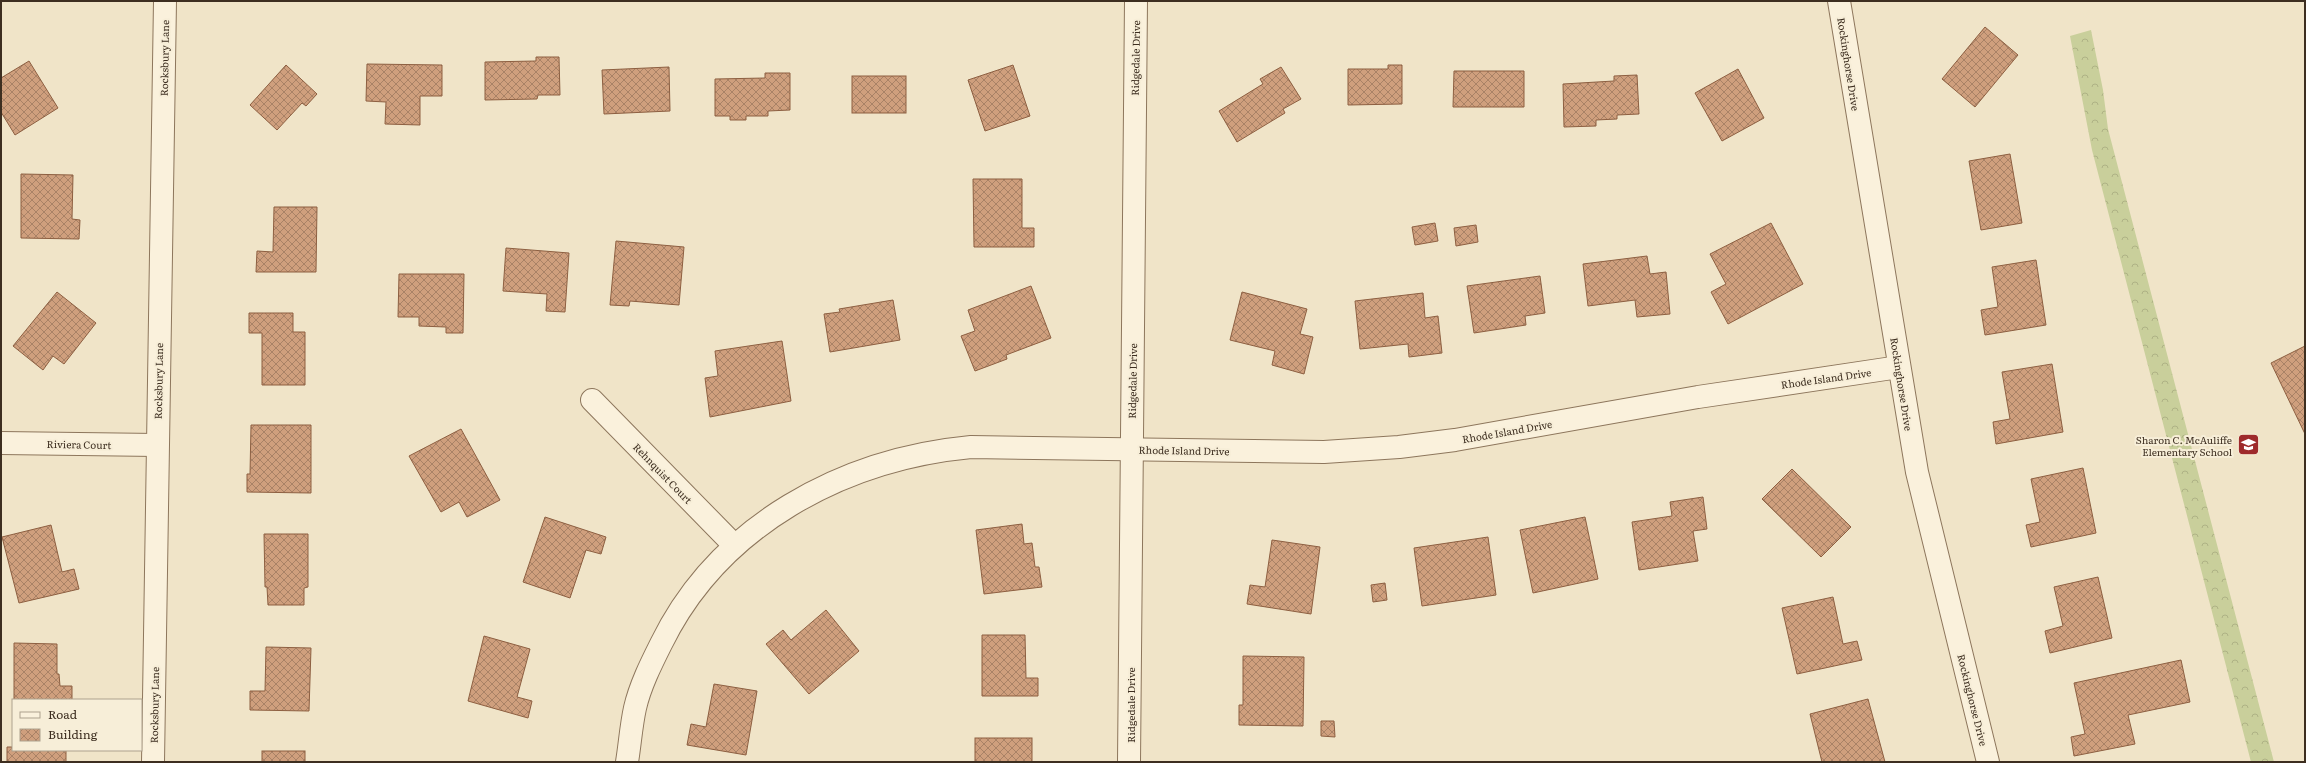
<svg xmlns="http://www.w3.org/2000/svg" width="2306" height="763" viewBox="0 0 2306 763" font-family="Literata,serif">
	<defs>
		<pattern id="forest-crowns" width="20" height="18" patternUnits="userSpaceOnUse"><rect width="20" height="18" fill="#c9cf9b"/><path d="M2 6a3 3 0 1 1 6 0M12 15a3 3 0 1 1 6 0" fill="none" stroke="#aeb285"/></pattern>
		<pattern id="building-cross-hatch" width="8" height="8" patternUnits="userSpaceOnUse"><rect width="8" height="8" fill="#cf9f7d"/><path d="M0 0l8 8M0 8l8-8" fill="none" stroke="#a98266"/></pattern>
	</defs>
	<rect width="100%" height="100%" fill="#f0e4c8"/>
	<polygon fill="url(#forest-crowns)" points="2091,30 2103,90 2108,129 2274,762 2251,762 2092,150 2070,36"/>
	<g fill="url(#building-cross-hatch)" stroke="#8d5f41">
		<polygon points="1985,27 2018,55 1975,107 1942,79"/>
		<polygon points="536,57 559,57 560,95 538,95 537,99 485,100 485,62 536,61"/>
		<polygon points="29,61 58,108 15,135 1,112 1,78"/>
		<polygon points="367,64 442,65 442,96 420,96 420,125 385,124 386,102 366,101"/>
		<polygon points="286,65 317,94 306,106 302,103 277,130 250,105"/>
		<polygon points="1013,65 1030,116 985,131 968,80"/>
		<polygon points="1388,65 1402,65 1402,104 1348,105 1348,69 1388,69"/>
		<polygon points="669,67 670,111 604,114 602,70"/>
		<polygon points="1281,67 1301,99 1283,109 1285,113 1237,142 1219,111 1263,84 1260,79"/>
		<polygon points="1738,69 1764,118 1722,141 1695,93"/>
		<polygon points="1454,71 1524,71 1524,107 1453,107"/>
		<polygon points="765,73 790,73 790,110 768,111 768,116 746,116 746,120 730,120 730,116 715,116 715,79 765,78"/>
		<polygon points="1637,75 1639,114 1617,115 1617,119 1596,120 1596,126 1564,127 1563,84 1614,81 1614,76"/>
		<rect x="852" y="76" width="54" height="37"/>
		<polygon points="2010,154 2022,223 1981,230 1969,161"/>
		<polygon points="21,174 73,175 72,219 80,220 79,239 21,238"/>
		<polygon points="973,179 1022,179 1022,228 1034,228 1034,247 974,247"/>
		<polygon points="274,207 317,207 316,272 256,272 257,251 273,252"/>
		<polygon points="1435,223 1438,241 1415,245 1412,227"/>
		<polygon points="1771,223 1803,284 1728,324 1711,292 1726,284 1710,254"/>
		<polygon points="1476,225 1478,242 1456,246 1454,228"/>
		<polygon points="616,241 684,247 679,305 630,301 629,306 610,305"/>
		<polygon points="506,248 569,253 565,312 546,311 547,294 503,291"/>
		<polygon points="1647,256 1650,274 1666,272 1670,314 1637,317 1635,300 1588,306 1583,264"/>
		<polygon points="2036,260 2046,325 1985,335 1981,310 1998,307 1992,267"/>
		<polygon points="399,274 464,274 463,333 446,333 446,327 419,326 419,317 398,317"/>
		<polygon points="1540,276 1545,313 1525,316 1526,325 1474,333 1467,286"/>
		<polygon points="1031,286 1051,338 1006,355 1007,359 975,371 961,336 975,331 968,310"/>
		<polygon points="57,292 96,323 64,364 53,356 43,370 13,346"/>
		<polygon points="1242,292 1307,309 1300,334 1313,337 1304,374 1272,365 1275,351 1230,340"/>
		<polygon points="1423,293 1425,318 1438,316 1442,353 1409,357 1408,344 1360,349 1355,301"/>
		<polygon points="893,300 900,340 830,352 824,314 840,312 839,309"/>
		<polygon points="249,313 293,313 293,332 305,332 305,385 262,385 262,333 249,333"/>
		<polygon points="782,341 791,401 710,417 705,378 718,376 715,351"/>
		<polygon points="2305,346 2305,434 2271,363"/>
		<polygon points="2052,364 2063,432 1996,444 1993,422 2010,419 2002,372"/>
		<polygon points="251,425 311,425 311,493 247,492 247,474 250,474"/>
		<polygon points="461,429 500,500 467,517 459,502 441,512 409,456"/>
		<polygon points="2083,468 2096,533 2031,547 2026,525 2040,522 2031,479"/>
		<polygon points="1792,469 1851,527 1821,557 1762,499"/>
		<polygon points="1703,497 1707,529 1693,531 1698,561 1639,570 1632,522 1672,516 1670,502"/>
		<polygon points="545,517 606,537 601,554 586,550 570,598 523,582"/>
		<polygon points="1585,517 1598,579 1533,593 1520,530"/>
		<polygon points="1022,524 1024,544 1032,543 1035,567 1039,567 1042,587 984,594 976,530"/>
		<polygon points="51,525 62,572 74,569 79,589 19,603 2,537"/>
		<polygon points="264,534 308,534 308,587 304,588 304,605 268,605 267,587 265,587"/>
		<polygon points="1488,537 1496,595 1422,606 1414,548"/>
		<polygon points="1272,540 1320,547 1311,614 1247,604 1250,585 1265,587"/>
		<polygon points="2098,577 2112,638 2050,653 2045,631 2063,626 2054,587"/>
		<polygon points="1385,583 1387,600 1373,602 1371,585"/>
		<polygon points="1833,597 1843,644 1857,641 1862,660 1797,674 1782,608"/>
		<polygon points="826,610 859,651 809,694 766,644 783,630 791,640"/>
		<polygon points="982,635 1025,635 1026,678 1038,678 1038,696 982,696"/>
		<polygon points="484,636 530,649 517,697 532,701 528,718 468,701"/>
		<polygon points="14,643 57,644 57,674 59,674 60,686 72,686 72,700 14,700"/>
		<polygon points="266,647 311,648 309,711 250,710 250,691 265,691"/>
		<polygon points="1243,656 1304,657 1303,726 1239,725 1239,705 1243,705"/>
		<polygon points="2181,660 2190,702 2128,715 2135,744 2074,756 2071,737 2085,734 2074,683"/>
		<polygon points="714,684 757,691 746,755 687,745 691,724 706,727"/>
		<polygon points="1868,699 1885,762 1822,762 1810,714"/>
		<polygon points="1321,721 1334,721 1335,737 1321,736"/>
		<rect x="975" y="738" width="57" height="24"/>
		<polygon points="7,747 13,747 13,750 66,750 66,762 7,762"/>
		<rect x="262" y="751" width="43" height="11"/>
	</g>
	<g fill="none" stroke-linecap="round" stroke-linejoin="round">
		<defs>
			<g id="minor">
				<polyline points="1839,1 1917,472 1988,762"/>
				<polyline points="592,400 734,545"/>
				<polyline points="1,443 157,445"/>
				<polyline points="153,762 165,1"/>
				<path d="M627,762C630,744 631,726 635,708C640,686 651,664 661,644C719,525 843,459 971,447L1324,452L1399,447L1455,440L1698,397L1899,367"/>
				<polyline points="1129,762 1136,1"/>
			</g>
		</defs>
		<use href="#minor" stroke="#8d765c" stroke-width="24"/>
		<use href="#minor" stroke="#faf1dc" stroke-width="22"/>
	</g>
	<defs>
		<symbol id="school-square" viewBox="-11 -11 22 22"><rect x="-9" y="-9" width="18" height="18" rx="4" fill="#9e2a2b" stroke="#f7eed8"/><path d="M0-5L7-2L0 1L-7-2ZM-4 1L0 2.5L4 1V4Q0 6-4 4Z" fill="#fff"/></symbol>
	</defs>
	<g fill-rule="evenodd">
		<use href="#school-square" x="2236" y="432" width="25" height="25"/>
	</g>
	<g text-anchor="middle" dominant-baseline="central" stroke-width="4" stroke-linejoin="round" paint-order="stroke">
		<g font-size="10" fill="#3d2e20" stroke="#f7eed8">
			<text transform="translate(164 58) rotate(-89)">Rocksbury Lane</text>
			<text transform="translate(1135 58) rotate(-89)">Ridgedale Drive</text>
			<text transform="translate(1849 64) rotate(81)">Rockinghorse Drive</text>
			<text transform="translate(1826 378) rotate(-8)">Rhode Island Drive</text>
			<text transform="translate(158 381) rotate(-89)">Rocksbury Lane</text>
			<text transform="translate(1132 381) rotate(-89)">Ridgedale Drive</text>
			<text transform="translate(1902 384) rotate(81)">Rockinghorse Drive</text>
			<text transform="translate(1507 431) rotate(-10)">Rhode Island Drive</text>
			<text transform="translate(79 444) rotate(1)">Riviera Court</text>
			<text transform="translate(1184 450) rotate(1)">Rhode Island Drive</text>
			<text transform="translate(663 473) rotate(46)">Rehnquist Court</text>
			<text transform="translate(1973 700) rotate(76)">Rockinghorse Drive</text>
			<text transform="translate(154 705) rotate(-89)">Rocksbury Lane</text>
			<text transform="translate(1130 705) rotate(-90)">Ridgedale Drive</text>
		</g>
		<g font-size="10" fill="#3d2e20" stroke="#f7eed8" text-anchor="end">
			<text x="2232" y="439">Sharon C. McAuliffe<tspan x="2232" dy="12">Elementary School</tspan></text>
		</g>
	</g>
	<rect width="2306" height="763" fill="none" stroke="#3d2e20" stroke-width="4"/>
	<rect x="12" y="699" width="130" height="52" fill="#f7eed8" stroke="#ada18e"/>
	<rect x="20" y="712" width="20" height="6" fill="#faf1dc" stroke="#ada18e"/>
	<text x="48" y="719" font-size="12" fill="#3d2e20">Road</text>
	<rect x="20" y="729" width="20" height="12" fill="url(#building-cross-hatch)" stroke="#ada18e"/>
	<text x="48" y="739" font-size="12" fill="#3d2e20">Building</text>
</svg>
